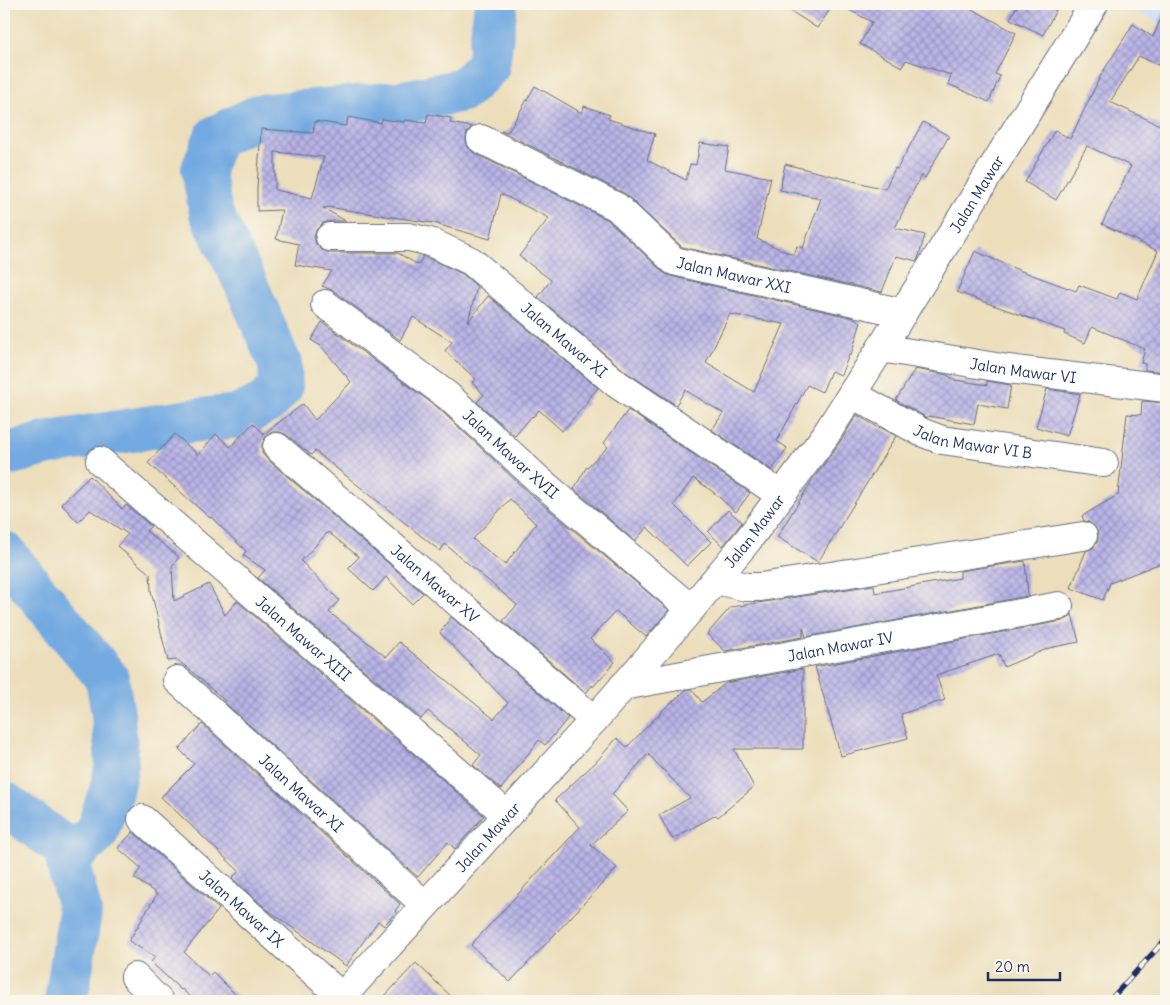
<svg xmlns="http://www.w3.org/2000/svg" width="1170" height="1005" viewBox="0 0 1170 1005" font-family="Delius,sans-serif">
	<defs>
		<pattern id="building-cross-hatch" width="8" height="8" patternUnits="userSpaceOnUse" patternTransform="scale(1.25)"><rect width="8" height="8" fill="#bab4e7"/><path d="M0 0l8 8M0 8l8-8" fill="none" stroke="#9693be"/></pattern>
	</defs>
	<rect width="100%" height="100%" fill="#fbf7ec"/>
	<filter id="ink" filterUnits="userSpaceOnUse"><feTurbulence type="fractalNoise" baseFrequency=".02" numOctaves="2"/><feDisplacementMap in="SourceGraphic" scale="10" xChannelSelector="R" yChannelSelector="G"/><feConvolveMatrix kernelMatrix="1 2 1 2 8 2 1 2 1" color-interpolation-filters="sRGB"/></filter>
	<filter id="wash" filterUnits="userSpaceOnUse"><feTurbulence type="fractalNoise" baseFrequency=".0096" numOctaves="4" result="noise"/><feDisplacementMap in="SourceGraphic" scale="20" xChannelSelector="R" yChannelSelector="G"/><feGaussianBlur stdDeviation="1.12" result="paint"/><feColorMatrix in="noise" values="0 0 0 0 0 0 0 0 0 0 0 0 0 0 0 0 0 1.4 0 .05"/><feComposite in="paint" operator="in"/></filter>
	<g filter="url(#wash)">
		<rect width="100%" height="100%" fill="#ecdebb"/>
		<polygon fill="#c8dcf9" points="1135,4 1166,4 1166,26 1132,9"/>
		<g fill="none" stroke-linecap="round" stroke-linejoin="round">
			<g stroke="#72a9e1" stroke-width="44">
				<polyline points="4,455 49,443 190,421 240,416 267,402 281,387 280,364 246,284 211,213 203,169 216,137 259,116 399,103 463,90 488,66 496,4"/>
				<polyline points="4,553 107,678 113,714 117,764 111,791 96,834 67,859"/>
				<polyline points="4,803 64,847 80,912 66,1001"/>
			</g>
		</g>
		<g id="blocks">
			<g fill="url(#building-cross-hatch)" fill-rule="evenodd">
				<polygon points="780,4 834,4 817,28"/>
				<polygon points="838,4 963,4 1016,33 995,74 1000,76 989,102 948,84 951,75 906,60 902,67 860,44 872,22"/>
				<polygon points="1018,4 1059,4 1043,35 1010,19"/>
				<polygon points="1166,7 1166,69 1139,56 1110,102 1166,128 1166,372 1145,370 1145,364 1141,363 1145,349 1092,327 1085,343 1064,334 1065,331 957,292 975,251 1016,269 1076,291 1079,285 1117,299 1120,292 1137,299 1158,251 1102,224 1131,166 1087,146 1056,200 1025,182 1055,130 1070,139 1101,75 1133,24 1153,37"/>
				<polygon points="535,86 582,113 584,106 610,115 608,119 655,134 647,160 686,180 690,164 696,165 700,143 729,147 725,169 771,178 757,239 794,255 797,246 803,248 821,198 780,190 785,164 885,189 895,168 897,169 923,122 949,136 925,178 921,175 895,228 925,235 919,256 917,261 896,256 882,292 682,247 624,193 501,131 508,132"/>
				<path d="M428,114L451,118L450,123L472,127L467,132L466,140L468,147L474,153L608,220L663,272L670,276L854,318L861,322L851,355H849L841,375L831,371L822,392L807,385L777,441L787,448L772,470L712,430L723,413L685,390L676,405L626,372L538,297L551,280L519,256L549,218L501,194L490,239L439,225V224L327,207V208H323L346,221H330L323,223L316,230L314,237L316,244L322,250L330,253H398L418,265L423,256L463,274L477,287L468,322L488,296L598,388L586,402L587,403L562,431L539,410L533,417L532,416L515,436L477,402L484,395L472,382L476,379L445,351L452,342L413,317L400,340L334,291L322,286L332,271L295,265L299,244L276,239L282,210L257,211V188L261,129L313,133L315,121L346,126L348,117L381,123L382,119L404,122L405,120L426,123ZM275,152L324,157L312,198L275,190ZM730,314L784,324L754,392L706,363Z"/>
				<path d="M322,322L437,407L528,492L669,610L646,637L616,611L590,639L615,662L593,687L592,685L586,693L503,621L517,605L445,544L440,551L315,451L311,455L287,435L280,432H272L266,436L262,445V453L267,459L423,593L412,604L386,577L373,591L348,568L359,557L328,532L301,561L339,600L329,612L386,657L399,642L494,719L508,703L440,633L451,617L568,718L559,729L545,745L539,740L501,789L473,765L481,755L428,711L421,719L258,578L265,570L243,555L246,551L211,517L210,518L148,463L175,434L198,455L216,434L230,447L253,423L264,434L303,404L315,420L351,382L321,346L311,340ZM510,499L536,524L505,565L473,539Z"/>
				<polygon points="915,369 947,375 955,380 987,385 987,381 1011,385 1007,409 978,404 974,424 928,416 927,418 896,400"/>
				<polygon points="1047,389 1080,394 1067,436 1036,427"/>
				<polygon points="1142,401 1166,403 1166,561 1110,583 1103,600 1071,588 1086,551 1093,548 1098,541 1098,534 1095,527 1089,522 1084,521 1082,516 1118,495 1127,414 1141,415"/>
				<polygon points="628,410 750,493 736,512 712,491 693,478 674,505 711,542 687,566 647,527 635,541 574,489 586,468 608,447 604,443"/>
				<polygon points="857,415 879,428 880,427 896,436 818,562 777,537 813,479 838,445"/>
				<polygon points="90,476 122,509 126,505 151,526 146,531 179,557 172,566 174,601 209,584 225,615 237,601 484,816 455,849 448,842 418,877 224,702 225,701 188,668 176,660 168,661 151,591 150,574 117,546 128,534 90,510 78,522 61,504"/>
				<polygon points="728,510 742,522 723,546 708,532"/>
				<polygon points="1025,561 1028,596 806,637 803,628 803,637 725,651 707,634 731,607 874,585 875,593 960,578 960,571"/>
				<polygon points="1072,614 1079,642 1049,648 1004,667 999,654 936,675 945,700 901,714 908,738 841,756 815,667 1062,621 1069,618"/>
				<polygon points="803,669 803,749 734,749 754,787 718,817 716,815 672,839 659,815 690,798 648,754 612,794 628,811 591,845 617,868 510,982 471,945 580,827 555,800 596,762 617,738 627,747 665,708 686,690 691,689 702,702 726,683"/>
				<polygon points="202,724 400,904 395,911 396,912 384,926 378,921 346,966 265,908 232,878 239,871 161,797 194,764 179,749"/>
				<polygon points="133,832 219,909 184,952 209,976 213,972 242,1001 195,1001 182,989 181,990 151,962 155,957 129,941 157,894 134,878 141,868 118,848"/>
				<polygon points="416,963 456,1001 380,1001"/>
			</g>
		</g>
	</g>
	<g filter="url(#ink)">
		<use href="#blocks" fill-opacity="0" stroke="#646c7f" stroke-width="1"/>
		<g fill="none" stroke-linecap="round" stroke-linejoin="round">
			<defs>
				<g id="minor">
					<path id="s1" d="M481,139L617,207L674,261L903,313"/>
					<path id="s2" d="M330,237H409L430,242L471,261L617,384L781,495"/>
					<path id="s3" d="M325,304L448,396L539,480L691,609"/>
					<path id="s4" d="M881,348L1008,369L1166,388"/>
					<path id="s5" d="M852,394L921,432L942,440L1104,463"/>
					<path id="s6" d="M277,447L594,720"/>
					<path id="s7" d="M100,461L507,815"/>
					<polyline points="716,580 746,587 761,587 1083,536"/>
					<path id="s8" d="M177,680L425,905"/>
					<path id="s9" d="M623,686L1059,606"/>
					<path id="s10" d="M142,819L342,997"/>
					<polyline points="135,977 159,1001"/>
					<path id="s11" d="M338,1001L594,720L691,609L748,540L825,436L881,348L1094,4"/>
				</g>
			</defs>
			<use href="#minor" stroke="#646c7f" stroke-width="30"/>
			<use href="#minor" stroke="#fff" stroke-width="28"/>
			<defs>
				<polyline id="rail" points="1109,1001 1166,939"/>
			</defs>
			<use href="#rail" stroke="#1b2f5e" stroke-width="5.5"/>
			<use href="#rail" stroke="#fbf7ec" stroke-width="4" stroke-dasharray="11" stroke-linecap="butt"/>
		</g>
	</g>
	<g text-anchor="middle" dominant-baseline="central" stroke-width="4" stroke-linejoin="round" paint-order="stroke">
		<g font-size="15" fill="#1b2f5e" stroke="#fbf7ec">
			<text stroke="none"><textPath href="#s11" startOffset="1032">Jalan Mawar</textPath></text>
			<text stroke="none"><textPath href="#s1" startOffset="292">Jalan Mawar XXI</textPath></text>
			<text stroke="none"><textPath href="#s2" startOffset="268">Jalan Mawar XI</textPath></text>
			<text stroke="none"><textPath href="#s4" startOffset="144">Jalan Mawar VI</textPath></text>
			<text stroke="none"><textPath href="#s5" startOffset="132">Jalan Mawar VI B</textPath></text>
			<text stroke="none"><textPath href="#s3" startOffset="239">Jalan Mawar XVII</textPath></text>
			<text stroke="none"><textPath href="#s11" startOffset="628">Jalan Mawar</textPath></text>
			<text stroke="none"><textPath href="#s6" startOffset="209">Jalan Mawar XV</textPath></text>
			<text stroke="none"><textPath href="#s7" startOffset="270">Jalan Mawar XIII</textPath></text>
			<text stroke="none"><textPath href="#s9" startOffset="221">Jalan Mawar IV</textPath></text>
			<text stroke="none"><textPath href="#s8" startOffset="168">Jalan Mawar XI</textPath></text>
			<text stroke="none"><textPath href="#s11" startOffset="222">Jalan Mawar</textPath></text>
			<text stroke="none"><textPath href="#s10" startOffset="134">Jalan Mawar IX</textPath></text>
		</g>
	</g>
	<rect width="1170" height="1005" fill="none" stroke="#fbf7ec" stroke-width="20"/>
	<path d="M988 972v8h72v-8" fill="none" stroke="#1b2f5e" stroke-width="2.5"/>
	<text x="995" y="972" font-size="15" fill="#1b2f5e" stroke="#fbf7ec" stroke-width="4" paint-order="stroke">20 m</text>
</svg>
